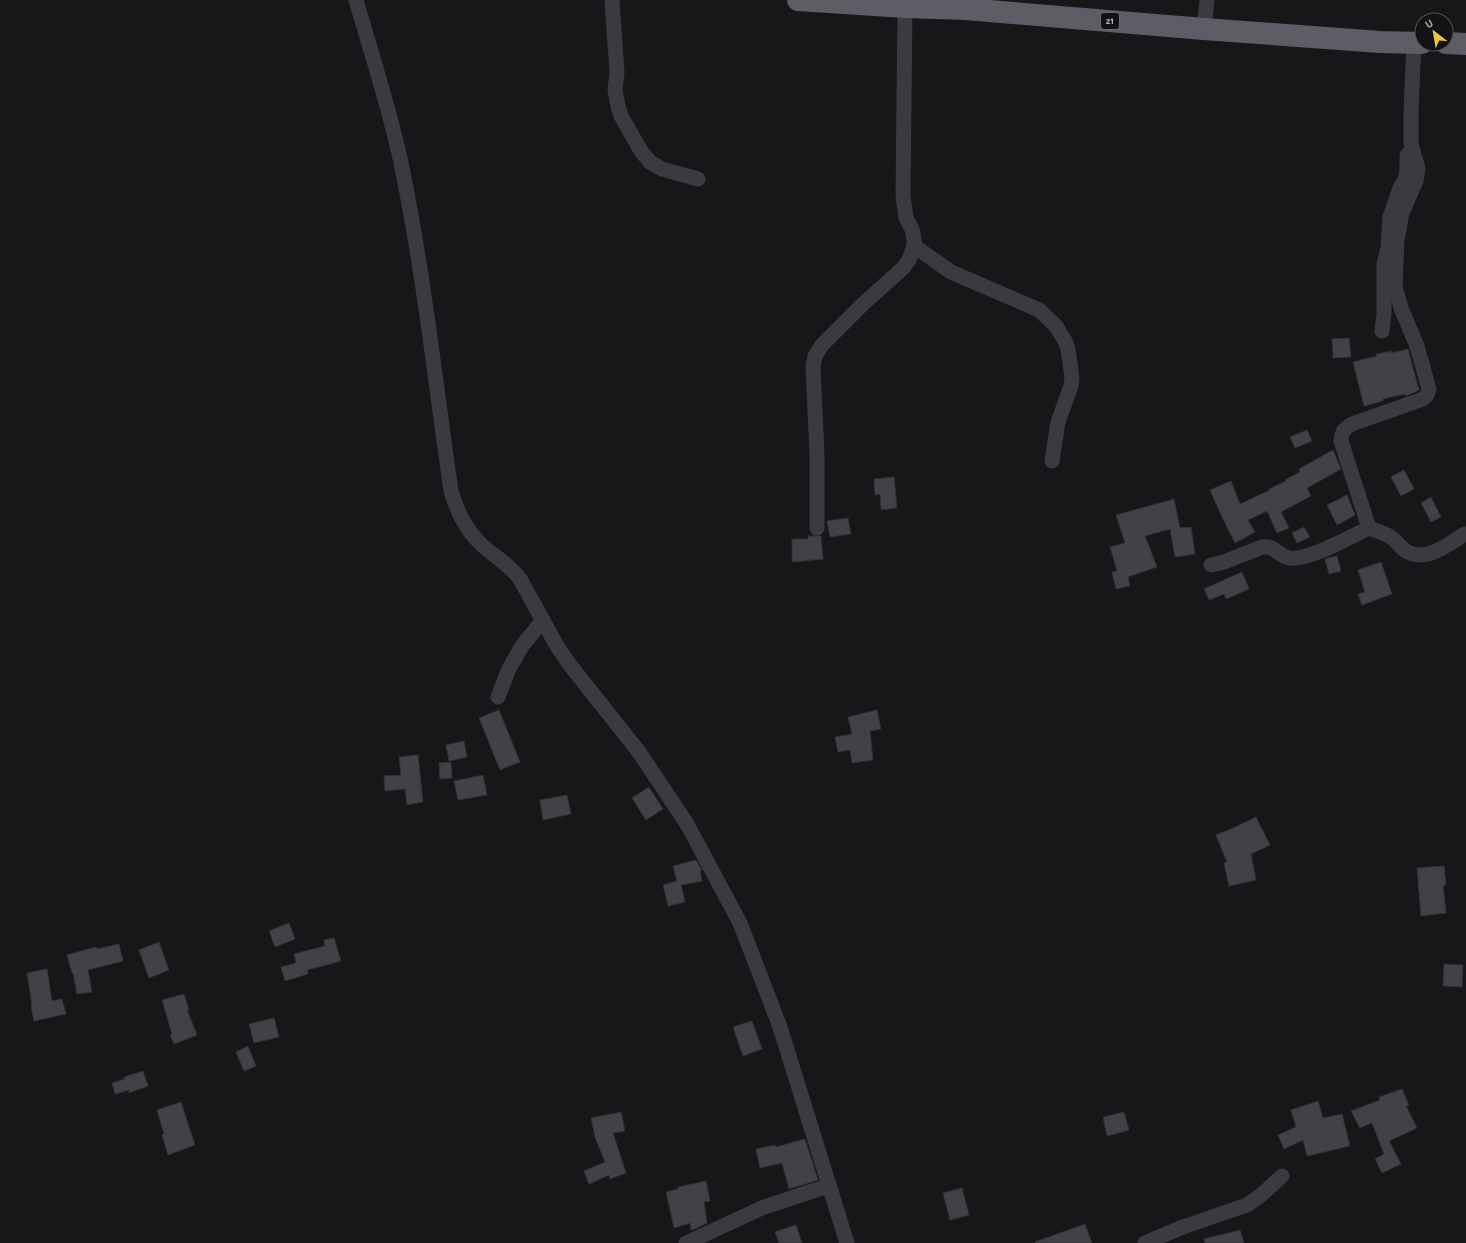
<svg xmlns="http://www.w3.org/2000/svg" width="1466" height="1243" viewBox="0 0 1466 1243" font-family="'Alegreya Sans',sans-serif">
	<rect width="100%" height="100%" fill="#171719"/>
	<g fill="#424146" stroke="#323135">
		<polygon points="1349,338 1351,357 1333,358 1332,339"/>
		<polygon points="1408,349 1419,390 1406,396 1405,394 1383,399 1383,401 1364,406 1353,362 1377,356 1376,354 1392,351 1392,353"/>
		<polygon points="1307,430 1312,441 1295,448 1290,437"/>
		<polygon points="1333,450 1341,469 1307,488 1311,496 1281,512 1289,528 1277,533 1267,511 1248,520 1255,532 1235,543 1222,517 1210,490 1231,481 1240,504 1270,490 1269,489 1286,481 1285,480 1300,472 1299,469"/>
		<polygon points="1404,470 1414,489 1401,496 1391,477"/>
		<polygon points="894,477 897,508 881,510 880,494 875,495 874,479"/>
		<polygon points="1347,495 1355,515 1337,525 1327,505"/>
		<polygon points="1431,497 1441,517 1431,522 1421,503"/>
		<polygon points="1174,499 1180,528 1191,527 1195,554 1175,557 1170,529 1145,536 1157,567 1128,577 1130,586 1116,589 1112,572 1117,571 1110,547 1125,543 1116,515"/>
		<polygon points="848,518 851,534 830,537 827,521"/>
		<polygon points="1304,527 1310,537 1297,543 1292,533"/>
		<polygon points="808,536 821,536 823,559 792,562 792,539 808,539"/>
		<polygon points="1337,556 1341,571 1329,574 1325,559"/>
		<polygon points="1381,562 1392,594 1362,605 1358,594 1365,592 1358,570"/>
		<polygon points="1242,572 1249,589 1226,599 1224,594 1209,600 1204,589"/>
		<polygon points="499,710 520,762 500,770 479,718"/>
		<polygon points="877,710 881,729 870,731 873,760 852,763 850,750 838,752 835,737 852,734 848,717"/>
		<polygon points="464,741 467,757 449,761 446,745"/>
		<polygon points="418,755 423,802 407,805 405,789 385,791 384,776 401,775 399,757"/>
		<polygon points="451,762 452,778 440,779 439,763"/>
		<polygon points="483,775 487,795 458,800 454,781"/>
		<polygon points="649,787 663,809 646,820 632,798"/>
		<polygon points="567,795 571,814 543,820 540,800"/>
		<polygon points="1256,817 1270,845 1251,854 1256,880 1229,886 1224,863 1227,862 1216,835 1233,828"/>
		<polygon points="696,860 702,870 700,871 702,881 681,885 685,902 668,906 663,885 677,881 673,866"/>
		<polygon points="1444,866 1446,885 1443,885 1446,913 1421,916 1417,868"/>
		<polygon points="289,923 295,939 275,947 269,931"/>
		<polygon points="334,938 341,961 307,970 308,974 285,981 281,967 296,963 294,954 325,946 324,940"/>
		<polygon points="159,942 169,970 149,978 139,950"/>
		<polygon points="119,944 123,961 88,970 92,992 77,994 73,973 72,973 67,955 96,947 97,949"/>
		<polygon points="1444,964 1463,965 1462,987 1443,986"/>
		<polygon points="47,969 52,1001 62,999 66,1014 34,1021 31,1006 32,1005 27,973"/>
		<polygon points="184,994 189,1010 187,1010 197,1035 174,1044 170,1035 172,1034 162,1000"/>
		<polygon points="274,1018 279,1037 254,1043 249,1024"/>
		<polygon points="752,1021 762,1049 743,1056 733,1027"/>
		<polygon points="248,1046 256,1066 244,1071 236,1052"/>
		<polygon points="143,1071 148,1086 129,1093 129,1090 115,1094 112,1083 125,1079 124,1077"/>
		<polygon points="1402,1089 1409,1105 1406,1106 1417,1128 1389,1141 1401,1164 1382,1173 1375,1159 1384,1154 1372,1123 1360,1128 1351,1111 1380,1100 1379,1097"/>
		<polygon points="1318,1101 1323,1118 1342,1114 1350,1146 1307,1156 1303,1140 1284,1149 1278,1135 1296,1127 1291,1110"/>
		<polygon points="181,1102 195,1145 168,1155 162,1135 164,1134 157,1110"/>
		<polygon points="621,1112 625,1131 613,1133 626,1173 610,1179 609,1175 589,1184 584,1171 605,1162 595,1137 591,1118"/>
		<polygon points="1124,1112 1129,1130 1107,1136 1103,1117"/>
		<polygon points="805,1139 818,1180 789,1189 782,1163 760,1168 756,1149 775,1145 776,1147"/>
		<polygon points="706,1181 710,1201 704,1202 707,1223 693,1230 691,1230 690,1223 674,1228 666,1192 678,1189 678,1187"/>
		<polygon points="962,1188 969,1215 950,1220 943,1193"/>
		<polygon points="1085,1224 1092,1243 1036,1243 1035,1242"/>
		<polygon points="796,1225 802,1243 779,1243 775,1232"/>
		<polygon points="1240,1230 1244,1243 1205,1243 1204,1239"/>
	</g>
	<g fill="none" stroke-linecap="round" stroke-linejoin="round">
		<g stroke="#3a3a40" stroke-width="15">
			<path d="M356,0C371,52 388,104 400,158C423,267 435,380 451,491C457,512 466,531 483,546C495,557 510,565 520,579L557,646L570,665L639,752L687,824L740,923L780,1027L847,1243"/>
			<polyline points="612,0 617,72 615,90 618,106 621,116 641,151 650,162 662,169 698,179"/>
			<polyline points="1204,29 1207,0"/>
			<polyline points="914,246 951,272 1039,310 1056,326 1065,341 1068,349 1072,378 1071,386 1058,422 1052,461"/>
			<polyline points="1382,331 1384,314 1384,264 1388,248 1390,217 1400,188 1405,180 1407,171 1407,155"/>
			<polyline points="817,528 817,454 813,367 815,356 822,345 863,304 903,268 909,260 914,246 914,239 912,229 906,218 903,196 905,7"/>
			<path d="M1369,528L1341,441C1342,431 1344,429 1352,424L1423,399L1427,395L1429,389L1417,346L1401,308L1395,286L1397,240L1402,213L1416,181L1418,168L1411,144V110L1414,43"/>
			<path d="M1211,565L1224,562L1262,547C1275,545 1278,556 1289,558C1306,562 1352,536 1369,528C1377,531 1385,533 1392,538C1396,541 1399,545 1403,549C1424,565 1447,545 1465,534"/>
			<polyline points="498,697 509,669 522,646 543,620"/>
			<polyline points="686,1243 764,1207 828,1186"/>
			<polyline points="1145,1243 1183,1227 1247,1205 1260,1196 1282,1176"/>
		</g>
		<g stroke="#5d5e65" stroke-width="22">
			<polyline points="798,0 905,7 966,9 1204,29 1380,42 1422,43"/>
			<polyline points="1446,43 1466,44"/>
		</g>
	</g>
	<g text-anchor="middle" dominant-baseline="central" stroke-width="3" stroke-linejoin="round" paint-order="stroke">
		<rect fill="#121214" stroke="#7c7e87" stroke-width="1" x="1101" y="13" width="18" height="16" rx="3"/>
		<g font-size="10" font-weight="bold" fill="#aaacb8">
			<text x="1110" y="21">21</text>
		</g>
	</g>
	<g transform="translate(1434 32) rotate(329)"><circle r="19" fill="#121214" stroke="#4f5056"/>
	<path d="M0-3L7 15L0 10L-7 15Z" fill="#e4c844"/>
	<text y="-6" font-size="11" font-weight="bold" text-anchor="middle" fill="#aaacb8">U</text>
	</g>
</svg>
